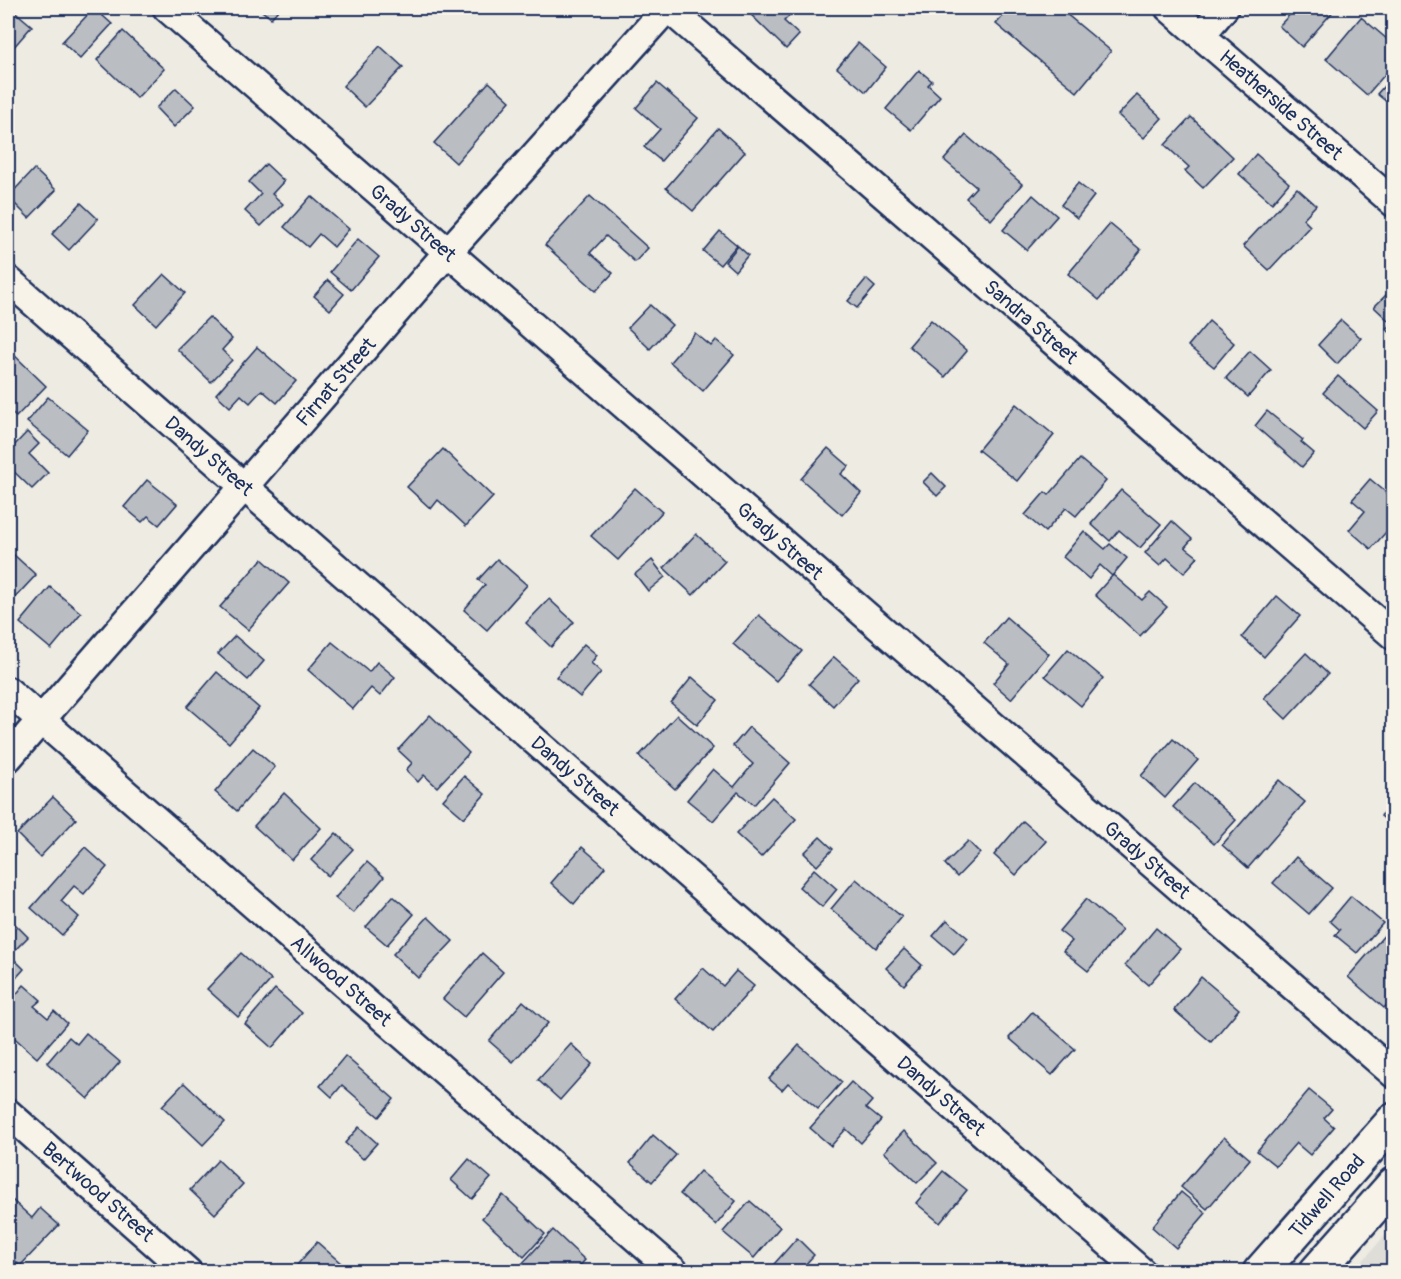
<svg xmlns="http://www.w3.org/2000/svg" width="1401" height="1279" viewBox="0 0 1401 1279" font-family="Pangolin,sans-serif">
	<rect width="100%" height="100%" fill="#eeebe2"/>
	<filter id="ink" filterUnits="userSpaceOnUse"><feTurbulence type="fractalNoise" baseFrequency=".0167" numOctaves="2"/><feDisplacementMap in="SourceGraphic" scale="12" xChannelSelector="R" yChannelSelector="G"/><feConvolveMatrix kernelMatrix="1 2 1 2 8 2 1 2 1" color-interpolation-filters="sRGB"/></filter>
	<g filter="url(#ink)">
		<polygon fill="#deddd8" points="1393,1226 1393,1271 1354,1271"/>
		<g fill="#babdc2" stroke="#1b2f5e" stroke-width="1.5">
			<polygon points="94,8 112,24 80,59 62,42"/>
			<polygon points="258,8 280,8 271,18"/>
			<polygon points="784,8 791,14 784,21 799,35 786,49 745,9"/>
			<polygon points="1010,8 1059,8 1111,51 1077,92 996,24"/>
			<polygon points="1296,8 1336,8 1302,47 1279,26"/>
			<polygon points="12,9 32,26 13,48 8,43 8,15"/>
			<polygon points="1361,17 1394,45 1394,64 1367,95 1326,59"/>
			<polygon points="123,31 164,69 137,98 97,60"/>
			<polygon points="858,43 886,67 866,92 837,68"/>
			<polygon points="380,46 403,67 365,107 343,86"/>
			<polygon points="919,70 932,81 928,85 940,96 911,130 886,109"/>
			<polygon points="1394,75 1394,108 1377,94"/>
			<polygon points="489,82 510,101 456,163 434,143"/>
			<polygon points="657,83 698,118 661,161 644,147 660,129 636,108"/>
			<polygon points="176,88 195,106 174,127 156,108"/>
			<polygon points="1137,95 1162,118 1144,138 1118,115"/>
			<polygon points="1191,117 1233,157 1203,188 1185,171 1189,167 1165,145"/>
			<polygon points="718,128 745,152 693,211 666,188"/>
			<polygon points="966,135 1022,184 991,220 966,198 976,187 944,160"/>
			<polygon points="1256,154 1289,183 1272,203 1239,174"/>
			<polygon points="266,164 284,181 272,194 283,204 261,226 245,211 261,194 249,182"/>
			<polygon points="34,169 56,190 29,218 8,197"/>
			<polygon points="1078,183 1094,196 1077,218 1061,205"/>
			<polygon points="1297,188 1316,205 1303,219 1310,226 1269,270 1243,246"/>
			<polygon points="1033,195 1057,216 1027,250 1003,230"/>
			<polygon points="311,196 349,229 334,247 319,234 308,247 284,227"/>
			<polygon points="590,196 648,248 635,262 606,236 590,253 613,273 596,291 545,245"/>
			<polygon points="81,203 98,219 69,250 52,234"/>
			<polygon points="1110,224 1141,250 1099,300 1068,274"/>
			<polygon points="720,231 737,245 720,265 703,251"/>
			<polygon points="358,239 379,257 351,290 330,272"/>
			<polygon points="738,246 748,255 735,271 725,262"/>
			<polygon points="164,274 185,293 156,325 135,305"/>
			<polygon points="866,279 875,287 857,308 848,301"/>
			<polygon points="328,280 344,294 330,310 314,296"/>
			<polygon points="1394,287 1394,336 1386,329 1391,323 1374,307"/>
			<polygon points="650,305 672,325 650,349 628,328"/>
			<polygon points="209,317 232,339 222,350 232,360 211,382 177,349"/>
			<polygon points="931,320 967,351 945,377 909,346"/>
			<polygon points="1341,320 1361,338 1337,364 1318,345"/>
			<polygon points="1209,321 1234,343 1214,367 1188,346"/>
			<polygon points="695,333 711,346 716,340 734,355 703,391 670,362"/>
			<polygon points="257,347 296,381 277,403 262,390 250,403 241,395 230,407 216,394"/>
			<polygon points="8,349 46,386 16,417 8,409"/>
			<polygon points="1250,351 1271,370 1248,397 1226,378"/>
			<polygon points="1338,376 1378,411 1363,428 1323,393"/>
			<polygon points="48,397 88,430 67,455 27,422"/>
			<polygon points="1016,404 1054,435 1017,481 978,450"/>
			<polygon points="1267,411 1303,440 1301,442 1314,453 1302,467 1255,426"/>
			<polygon points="27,432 39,444 29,454 48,473 32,489 8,466 8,452"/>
			<polygon points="828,448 849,466 841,474 861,493 842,515 801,479"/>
			<polygon points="443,449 493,497 466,526 438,500 431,509 407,487"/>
			<polygon points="1080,459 1106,481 1076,516 1066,508 1045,532 1025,515 1045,492 1049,495"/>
			<polygon points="932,473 946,487 937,496 923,482"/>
			<polygon points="1370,479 1394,499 1394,523 1371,549 1349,530 1365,511 1352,500"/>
			<polygon points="147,480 177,504 159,525 148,516 142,522 124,507"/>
			<polygon points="635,488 662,512 618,560 591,536"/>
			<polygon points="1121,490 1161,524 1140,548 1119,530 1110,541 1091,524"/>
			<polygon points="1172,521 1192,539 1185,547 1198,557 1184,573 1167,558 1160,566 1145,553"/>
			<polygon points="1084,531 1105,549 1110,544 1127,558 1112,576 1100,565 1089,579 1063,557"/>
			<polygon points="696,534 725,561 693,595 664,568"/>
			<polygon points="13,554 36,575 8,605 8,559"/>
			<polygon points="262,559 289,583 248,630 220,607"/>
			<polygon points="497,559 527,585 487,630 464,610 485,585 478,580"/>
			<polygon points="652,560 665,577 648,591 635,574"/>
			<polygon points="1113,575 1142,600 1150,592 1167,607 1140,636 1095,595"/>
			<polygon points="50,587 81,613 51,649 20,623"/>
			<polygon points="1277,596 1300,616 1264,657 1242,637"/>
			<polygon points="549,599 574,622 551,647 526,623"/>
			<polygon points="759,615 802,651 776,681 733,644"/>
			<polygon points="1006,617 1049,654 1011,699 993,683 1009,664 984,643"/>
			<polygon points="235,636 264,661 248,680 218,654"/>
			<polygon points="332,642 369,672 377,662 395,677 380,696 371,688 353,709 308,670"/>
			<polygon points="584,644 597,655 591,663 601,672 580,697 556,677"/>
			<polygon points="1068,649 1103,678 1081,706 1045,676"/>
			<polygon points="1306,653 1328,674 1286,719 1264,698"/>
			<polygon points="834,657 858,678 833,706 809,684"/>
			<polygon points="217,672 259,708 229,743 187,707"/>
			<polygon points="692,677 718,700 697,725 671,703"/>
			<polygon points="430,715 469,753 437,787 424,775 418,782 406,770 412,763 398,750"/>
			<polygon points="677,715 713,748 675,789 639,756"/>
			<polygon points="749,727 790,763 754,805 738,792 713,821 687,800 713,769 734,787 753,764 733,746"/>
			<polygon points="1173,739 1198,760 1165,798 1141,776"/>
			<polygon points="253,748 275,767 237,811 215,792"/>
			<polygon points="464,776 485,794 464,818 443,800"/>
			<polygon points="1279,780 1305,802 1248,868 1222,845"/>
			<polygon points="1195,783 1236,820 1214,844 1173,807"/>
			<polygon points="284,793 321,828 292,860 254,826"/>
			<polygon points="1394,795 1394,826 1381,816"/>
			<polygon points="53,797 76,819 40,857 17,834"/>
			<polygon points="772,797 796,819 761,857 736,834"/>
			<polygon points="1023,821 1046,841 1016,875 994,855"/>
			<polygon points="336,833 353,849 328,876 311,860"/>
			<polygon points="820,837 833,849 817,866 804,853"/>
			<polygon points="968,841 980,853 957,877 945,864"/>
			<polygon points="85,847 107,867 84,894 74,886 61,901 79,917 62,935 31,908"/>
			<polygon points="582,847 605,867 574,904 551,883"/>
			<polygon points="1296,857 1332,888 1309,914 1273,883"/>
			<polygon points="367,862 384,877 353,913 335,898"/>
			<polygon points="814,869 837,889 822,907 799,887"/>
			<polygon points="856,879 902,917 876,948 831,909"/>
			<polygon points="393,896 414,914 387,945 366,927"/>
			<polygon points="1351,896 1383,923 1357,953 1335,935 1340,930 1330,921"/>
			<polygon points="1086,899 1122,930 1088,971 1063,951 1072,941 1059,931"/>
			<polygon points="8,917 28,937 10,955 24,969 8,987"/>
			<polygon points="428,917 453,941 418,978 393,954"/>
			<polygon points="947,920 968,938 954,954 933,936"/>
			<polygon points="1394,924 1394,997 1384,1008 1348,977"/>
			<polygon points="1156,928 1180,949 1148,985 1125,965"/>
			<polygon points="904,949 922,965 904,985 886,968"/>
			<polygon points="241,953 271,980 238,1017 207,989"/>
			<polygon points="482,953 503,972 464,1017 443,999"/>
			<polygon points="703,968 723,986 736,971 754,986 713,1032 675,999"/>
			<polygon points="1201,977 1239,1009 1211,1042 1174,1010"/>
			<polygon points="24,985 41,1000 34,1006 48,1018 54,1011 67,1023 37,1058 8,1032 8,1004"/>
			<polygon points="275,989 302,1013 272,1048 245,1024"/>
			<polygon points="523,1001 548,1023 513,1062 489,1041"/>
			<polygon points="1032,1012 1075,1049 1052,1075 1009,1038"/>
			<polygon points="86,1033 120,1062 88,1099 47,1063 69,1037 77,1044"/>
			<polygon points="571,1044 592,1064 560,1100 538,1080"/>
			<polygon points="799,1045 842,1082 818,1109 788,1083 782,1090 769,1079"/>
			<polygon points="345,1056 394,1099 379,1117 342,1085 332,1097 320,1086"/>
			<polygon points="851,1082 872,1101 866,1108 881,1120 861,1143 846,1129 831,1146 810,1128"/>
			<polygon points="184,1083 225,1122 203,1145 162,1106"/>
			<polygon points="1309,1090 1332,1109 1324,1118 1334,1127 1310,1155 1296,1143 1276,1166 1257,1151"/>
			<polygon points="359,1127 377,1143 363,1159 345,1143"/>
			<polygon points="904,1131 937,1163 917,1183 884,1152"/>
			<polygon points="653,1135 676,1155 652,1182 630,1163"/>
			<polygon points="1224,1137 1250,1159 1207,1209 1181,1187"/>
			<polygon points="469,1159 491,1178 472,1199 451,1180"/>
			<polygon points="218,1160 243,1184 215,1214 190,1190"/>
			<polygon points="700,1171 736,1201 716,1225 680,1194"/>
			<polygon points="943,1171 967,1190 940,1223 916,1203"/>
			<polygon points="1181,1192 1206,1213 1176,1248 1152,1227"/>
			<polygon points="503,1195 545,1234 524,1257 482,1218"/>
			<polygon points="12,1200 32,1218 40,1208 59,1225 20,1266 8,1254 8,1205"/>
			<polygon points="750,1201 780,1227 754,1258 723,1232"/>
			<polygon points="553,1230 585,1260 574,1272 527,1272 521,1265"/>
			<polygon points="797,1238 814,1255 804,1266 810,1272 767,1272"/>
			<polygon points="317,1242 351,1272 291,1272"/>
			<polygon points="8,1256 24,1272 8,1272"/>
		</g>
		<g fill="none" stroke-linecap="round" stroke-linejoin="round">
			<defs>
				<g id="minor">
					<polyline points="167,8 1394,1074"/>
					<polyline points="668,8 1394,636"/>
					<polyline points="1169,8 1394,203"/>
					<polyline points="1201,35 1224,8"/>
					<polyline points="8,280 1142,1272"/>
					<polyline points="8,691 675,1272"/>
					<polyline points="8,758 447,253 667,8"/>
					<polyline points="8,1113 188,1272"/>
				</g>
				<g id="major">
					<polyline points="1260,1272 1394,1120"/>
					<polyline points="1316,1272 1394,1184"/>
				</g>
			</defs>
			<use href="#minor" stroke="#1b2f5e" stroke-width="32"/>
			<use href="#major" stroke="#1b2f5e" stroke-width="38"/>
			<use href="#minor" stroke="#f7f3e8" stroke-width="27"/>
			<use href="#major" stroke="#f7f3e8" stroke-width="33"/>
		</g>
	</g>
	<g text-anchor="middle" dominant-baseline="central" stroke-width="4.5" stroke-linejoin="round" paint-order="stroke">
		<g font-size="20" fill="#1b2f5e" stroke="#f7f3e8">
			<text transform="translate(1281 105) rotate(41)">Heatherside Street</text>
			<text transform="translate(413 223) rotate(41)">Grady Street</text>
			<text transform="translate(1031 322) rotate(41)">Sandra Street</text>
			<text transform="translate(336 382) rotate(-49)">Firnat Street</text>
			<text transform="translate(209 456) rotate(41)">Dandy Street</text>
			<text transform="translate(780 541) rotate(41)">Grady Street</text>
			<text transform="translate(575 776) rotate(41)">Dandy Street</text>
			<text transform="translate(1147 860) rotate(41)">Grady Street</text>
			<text transform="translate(341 981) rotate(41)">Allwood Street</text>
			<text transform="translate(941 1096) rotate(41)">Dandy Street</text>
			<text transform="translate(98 1192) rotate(41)">Bertwood Street</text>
			<text transform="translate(1327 1196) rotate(-49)">Tidwell Road</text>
		</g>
	</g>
	<rect width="1401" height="1279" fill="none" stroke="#f7f3e8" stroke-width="30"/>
	<rect x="15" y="15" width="1371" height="1249" fill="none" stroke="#1b2f5e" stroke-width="2" filter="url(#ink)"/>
</svg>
